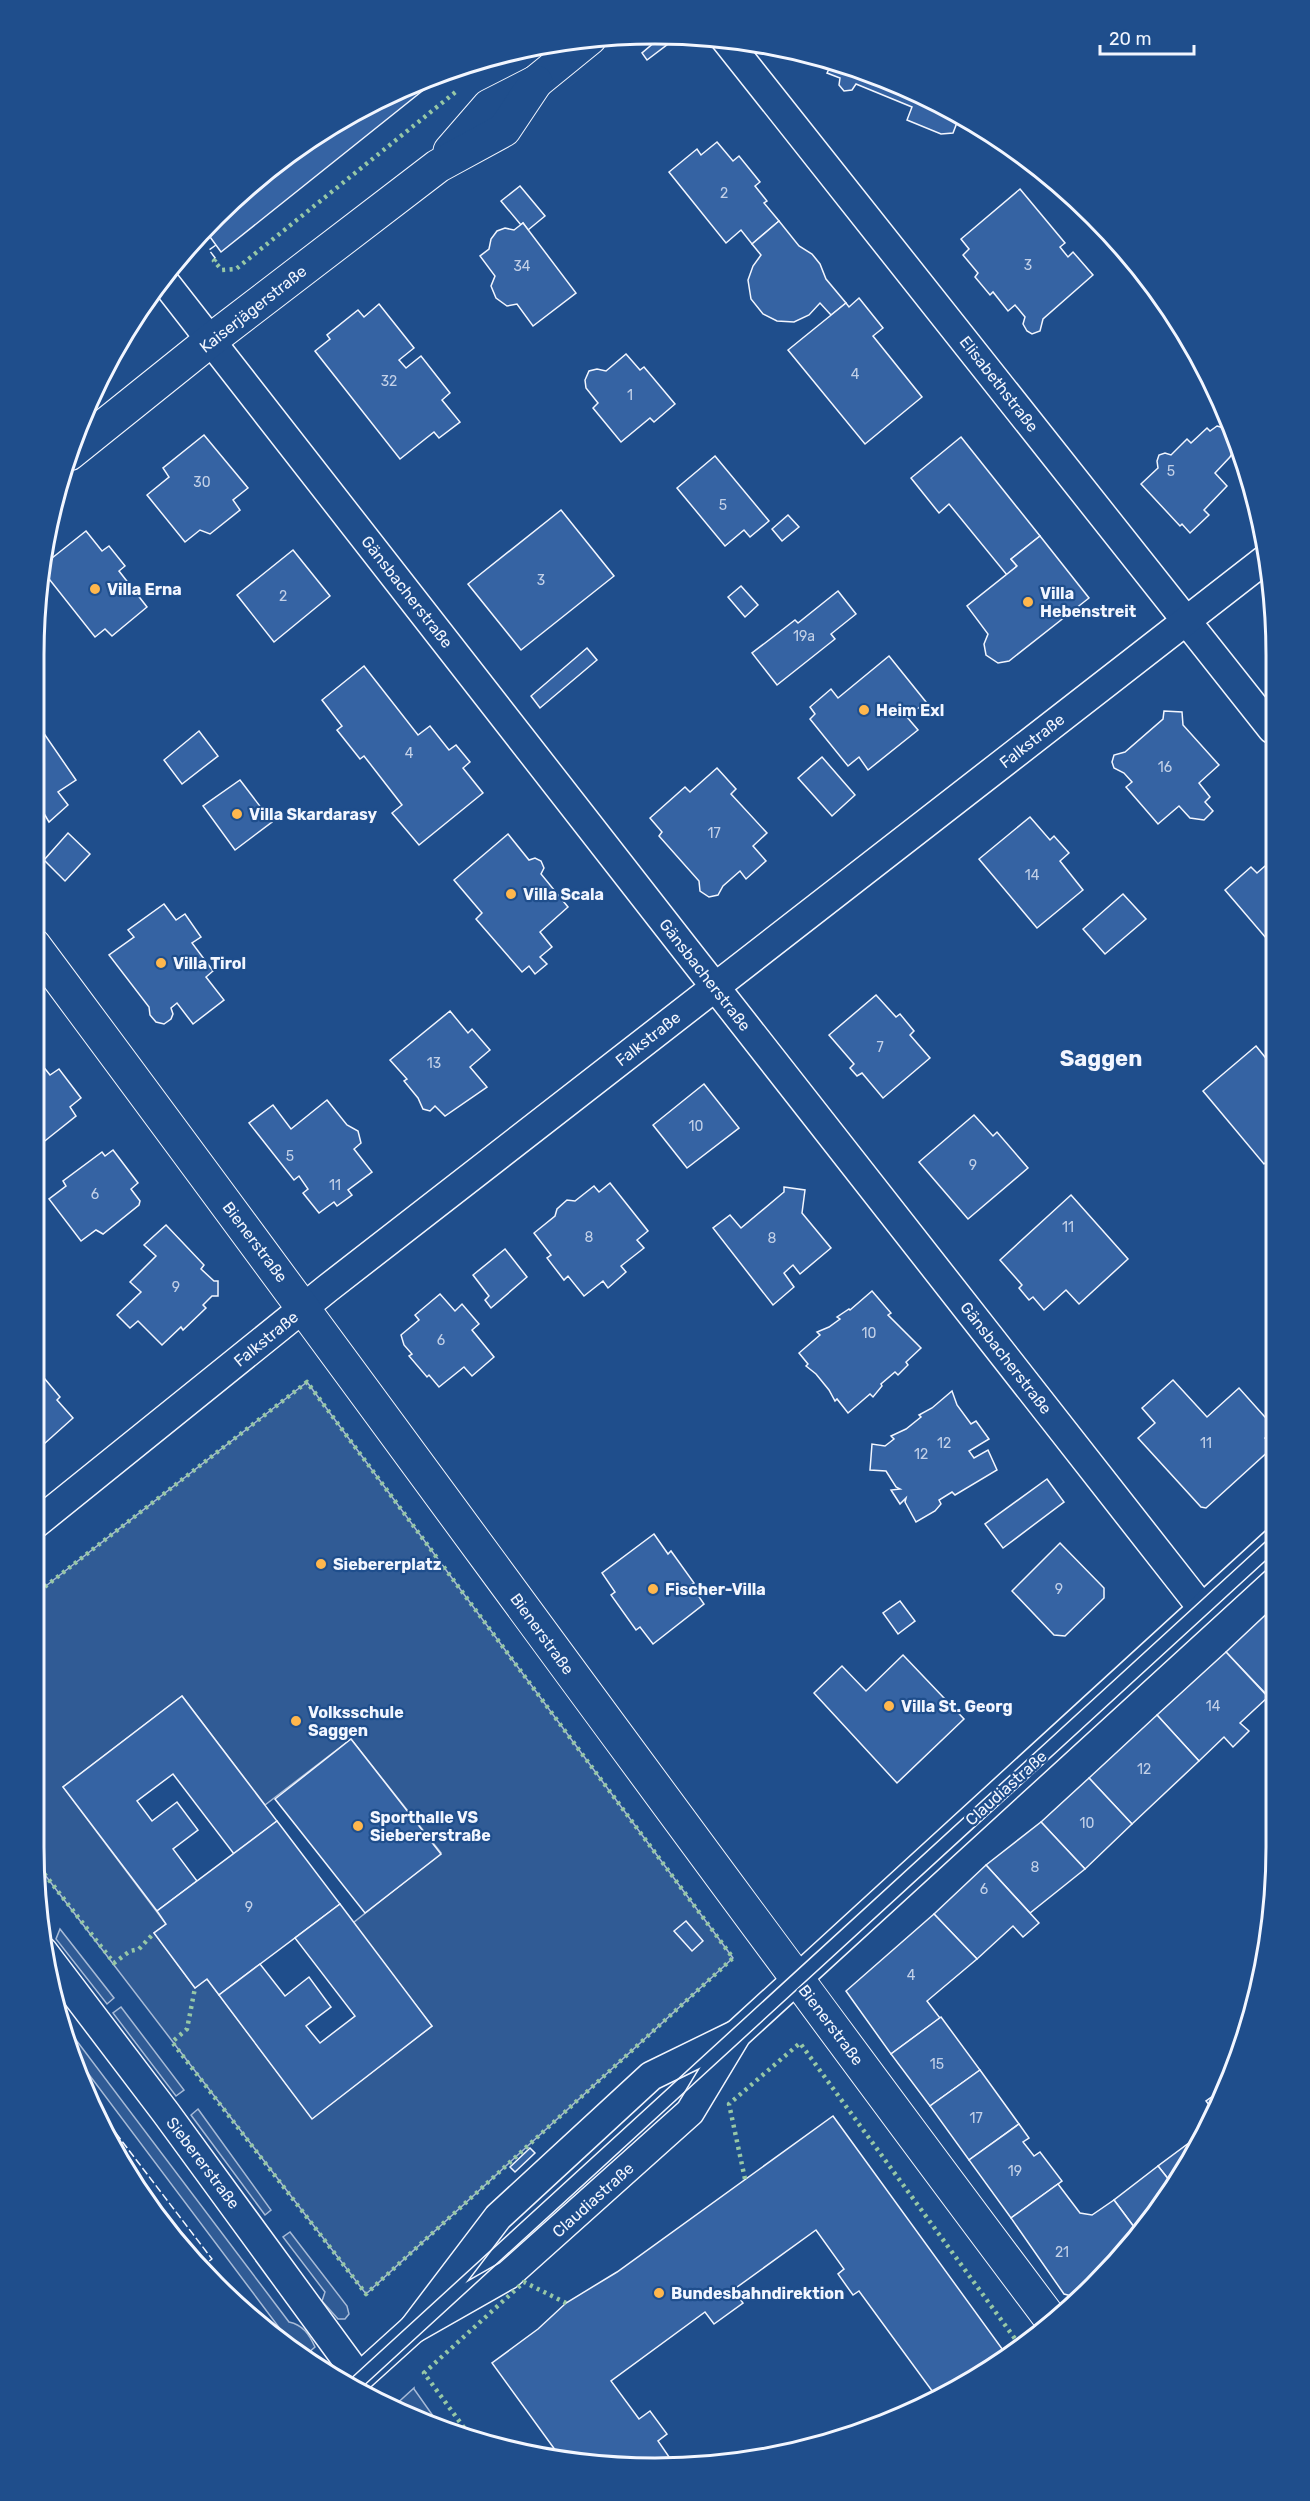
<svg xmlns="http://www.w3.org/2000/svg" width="1310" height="2501" viewBox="0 0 1310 2501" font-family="Rubik,sans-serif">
	<rect width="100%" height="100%" fill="#1f4e8c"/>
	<g fill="#305b95" stroke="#a8bbd7" stroke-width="1.5" fill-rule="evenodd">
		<path d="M307,1382L733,1958L366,2294L35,1862L33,1846V1596ZM182,1696L265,1805L351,1739L441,1853L353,1923L432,2026L312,2118L207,1979L195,1988L154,1933L166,1924L63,1787Z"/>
		<polygon points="60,1929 114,1998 107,2004 56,1939"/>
		<polygon points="121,2007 184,2090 176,2096 113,2013"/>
		<path d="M58,2016L289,2322C303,2325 309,2334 315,2347L302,2358L66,2044Z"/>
		<polygon points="198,2109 271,2210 265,2215 191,2115"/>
		<polygon points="290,2232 347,2306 349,2314 345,2319 338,2319 322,2301 325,2292 283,2237"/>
		<polygon points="414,2388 414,2389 443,2430 417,2421 392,2408"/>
	</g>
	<g fill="#3563a3" stroke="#f2f6ff" stroke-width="1.5">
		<polygon points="662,36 668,44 647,60 642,53"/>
		<polygon points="833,61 930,97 962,119 958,120 953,133 941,134 907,120 912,107 856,84 852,90 844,91 839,85 840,78 827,73"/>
		<polygon points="451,68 221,252 205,230 245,187 344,116"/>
		<polygon points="717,142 733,161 739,156 760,182 755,186 767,201 764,203 779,221 752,244 741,230 726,243 669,172 697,149 701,155"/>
		<polygon points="520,186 545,216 528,230 523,223 521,225 501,201"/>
		<polygon points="1020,189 1065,243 1060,247 1068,257 1073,252 1093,275 1043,319 1040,331 1032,334 1027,331 1023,324 1025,317 1015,305 1008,311 993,292 990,295 975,277 978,273 963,255 969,249 961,239"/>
		<polygon points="779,221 799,246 812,254 820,264 826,279 846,303 831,315 820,303 809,315 794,322 777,321 763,314 751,299 748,280 753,266 761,255 752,244"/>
		<polygon points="523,223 576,293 533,326 517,304 507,306 496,298 491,286 495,276 480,256 489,249 491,239 497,231 505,228 514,230"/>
		<polygon points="859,298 883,328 873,336 922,397 865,444 788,350 846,303 849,307"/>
		<polygon points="379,304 414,348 399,360 406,368 421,356 450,393 442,400 460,422 439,438 434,432 400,459 315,351 330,339 327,335 358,310 364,317"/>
		<polygon points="626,354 640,370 644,367 675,404 654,422 650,418 621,442 593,408 598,403 586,388 585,380 589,371 597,369 606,371"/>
		<polygon points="1217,426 1231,430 1236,445 1230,457 1215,473 1227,486 1204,510 1209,515 1190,533 1182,524 1180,526 1141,484 1158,468 1157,461 1159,455 1165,453 1171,455 1187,439 1191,443 1207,428 1210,431"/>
		<polygon points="204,435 248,488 233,500 240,510 210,534 200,530 185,542 147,495 169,477 163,468"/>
		<polygon points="961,437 1040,536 1011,559 1017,566 1007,575 949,504 939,513 911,478"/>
		<polygon points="715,456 769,521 750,537 744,530 725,546 677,488"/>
		<polygon points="561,510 614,576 521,650 468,584"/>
		<polygon points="788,515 799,527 782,541 772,529"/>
		<polygon points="86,531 102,551 109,546 125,566 119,571 147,607 112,636 105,629 95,637 42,570 42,566"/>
		<polygon points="1040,536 1089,598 1009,661 998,663 986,655 984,644 988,634 967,606 1017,566 1011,559"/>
		<polygon points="293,550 330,596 274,642 237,595"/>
		<polygon points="741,586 758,605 745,617 728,597"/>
		<polygon points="838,591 856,614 831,634 835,639 777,685 752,653 795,620 798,623"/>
		<polygon points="587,648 597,660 540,708 531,696"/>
		<polygon points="889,656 926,702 907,717 918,730 868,770 859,757 848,766 810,719 815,714 810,707 831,689 838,698"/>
		<polygon points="364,666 418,735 430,726 449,750 456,745 470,762 463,768 483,793 419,845 392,813 402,805 364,756 360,759 337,730 342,726 322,700"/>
		<polygon points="1164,711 1182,712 1183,725 1219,765 1199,783 1210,797 1205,802 1213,811 1204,820 1190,818 1179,806 1158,824 1126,787 1132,782 1124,773 1114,768 1112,762 1114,755 1125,752 1163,719"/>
		<polygon points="34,719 76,780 58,792 68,805 49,822 39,805 34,808"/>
		<polygon points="199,731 218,756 182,784 164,760"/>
		<polygon points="822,757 855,795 832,816 798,778"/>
		<polygon points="717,768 736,789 731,794 767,833 753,846 766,861 746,879 740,871 723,886 718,895 709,897 700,891 699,881 659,836 662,832 650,818 685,787 690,792"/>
		<polygon points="240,780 272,822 235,850 203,806"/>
		<polygon points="1030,817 1050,840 1054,836 1069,853 1060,861 1083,890 1037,928 979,859"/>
		<polygon points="68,833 90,854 65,881 44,860"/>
		<polygon points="508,834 529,860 535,858 541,861 544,868 541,874 568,907 540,932 552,947 540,957 547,964 535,974 529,966 522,972 476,919 482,913 454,880"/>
		<polygon points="1273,859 1273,932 1266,938 1225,890 1251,867 1257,873"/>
		<polygon points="1123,894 1146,919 1105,954 1083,929"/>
		<polygon points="164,904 176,920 185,914 201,937 192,943 213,971 206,977 224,1000 193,1024 177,1003 171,1008 173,1014 171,1019 164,1024 156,1022 150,1015 149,1007 109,955 134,937 128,930"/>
		<polygon points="876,995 896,1017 900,1014 914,1031 910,1035 930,1058 883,1098 862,1073 857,1076 850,1068 854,1064 829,1035"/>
		<polygon points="450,1011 468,1033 472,1029 490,1050 470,1067 487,1087 445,1116 435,1106 430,1111 423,1109 418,1098 404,1081 407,1079 390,1060"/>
		<polygon points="1256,1046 1273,1067 1273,1156 1264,1164 1203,1091"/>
		<polygon points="34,1056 43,1057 42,1065 50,1075 59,1069 81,1098 70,1107 76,1116 41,1144 37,1138 34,1140"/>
		<polygon points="704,1084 739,1128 687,1168 653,1125"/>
		<polygon points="327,1100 347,1125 358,1131 361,1143 354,1149 372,1172 348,1190 352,1195 337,1206 334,1202 319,1213 303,1193 308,1189 299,1176 294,1180 249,1123 273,1105 291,1129"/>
		<polygon points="974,1115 993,1136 997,1132 1028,1168 968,1219 919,1162"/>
		<polygon points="113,1150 138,1183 131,1189 140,1201 139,1205 103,1234 96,1230 81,1241 49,1199 66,1186 63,1181 102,1152 105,1156"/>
		<polygon points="610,1183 648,1231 637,1240 644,1248 621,1266 626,1272 608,1288 603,1281 584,1296 568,1276 564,1280 547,1258 551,1255 534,1233 555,1216 557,1209 567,1200 575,1201 594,1186 599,1192"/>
		<polygon points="784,1187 805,1190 802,1213 831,1248 800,1274 793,1265 784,1273 794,1287 773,1305 713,1228 730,1215 741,1228 784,1192"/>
		<polygon points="1071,1195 1128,1259 1079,1304 1066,1290 1044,1310 1033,1297 1029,1300 1019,1288 1022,1285 1000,1260"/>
		<polygon points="166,1225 204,1265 201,1269 214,1281 218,1281 218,1296 212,1296 203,1305 206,1308 183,1330 181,1327 162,1345 138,1321 130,1328 117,1315 141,1292 130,1282 156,1256 144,1245"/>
		<polygon points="505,1249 527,1277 491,1308 485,1300 489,1296 473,1275"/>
		<polygon points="872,1291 891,1313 888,1315 921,1348 906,1362 908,1365 898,1375 895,1372 881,1384 882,1386 873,1397 870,1394 848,1413 837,1399 835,1401 829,1390 816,1374 806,1366 808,1364 799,1353 820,1335 817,1332 829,1327 840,1319 837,1317 849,1309 850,1310"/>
		<polygon points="440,1294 455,1311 462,1304 479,1324 472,1330 494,1357 472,1376 464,1367 439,1387 429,1375 427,1377 409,1356 412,1354 404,1345 401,1335 419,1320 415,1315"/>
		<polygon points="34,1366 60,1397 57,1400 73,1418 44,1444 37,1436 33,1439"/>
		<polygon points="1173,1380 1207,1417 1239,1388 1274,1427 1274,1430 1265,1438 1273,1447 1206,1508 1201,1507 1138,1438 1155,1423 1142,1408"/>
		<polygon points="952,1391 957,1405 971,1424 976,1421 989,1439 969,1451 974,1458 988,1450 997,1470 955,1495 952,1492 939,1500 941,1504 935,1511 916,1522 905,1502 906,1498 900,1504 891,1490 900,1489 896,1487 886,1471 870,1470 872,1444 885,1446 894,1439 891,1436 906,1429 921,1417 919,1415 932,1408"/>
		<polygon points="1047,1479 1064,1502 1003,1548 985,1524"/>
		<polygon points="654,1534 668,1554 671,1551 694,1583 691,1585 704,1604 653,1644 640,1627 636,1630 611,1595 615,1592 602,1573"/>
		<polygon points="1060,1543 1104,1588 1104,1598 1065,1636 1054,1635 1012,1591"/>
		<polygon points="900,1601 915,1621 898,1634 883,1613"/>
		<polygon points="1275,1606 1275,1685 1266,1694 1226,1652"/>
		<polygon points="1226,1652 1268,1697 1240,1723 1249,1731 1233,1747 1224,1737 1199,1761 1157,1715"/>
		<polygon points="903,1655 964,1719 897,1783 814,1693 842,1666 866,1691"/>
		<polygon points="182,1696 277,1821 234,1854 173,1774 137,1801 152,1821 177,1802 198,1830 173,1849 197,1881 157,1911 63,1787"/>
		<polygon points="1157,1715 1199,1761 1132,1824 1089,1778"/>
		<polygon points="351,1739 441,1854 365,1913 275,1799"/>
		<polygon points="1089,1778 1132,1824 1085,1869 1041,1822"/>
		<polygon points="277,1821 340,1904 219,1995 207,1979 195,1988 154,1933 166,1924 157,1911"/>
		<polygon points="1041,1822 1085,1869 1030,1913 986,1865"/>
		<polygon points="986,1865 1039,1923 1023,1937 1013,1926 977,1959 934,1914"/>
		<polygon points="340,1904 432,2026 312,2119 219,1995 260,1964 285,1996 309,1977 331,2007 306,2026 320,2043 355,2016 295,1938"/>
		<polygon points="934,1914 977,1959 927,2001 940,2018 891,2054 846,1991"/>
		<polygon points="686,1921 703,1941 692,1951 674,1931"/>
		<polygon points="941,2017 980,2070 930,2106 891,2054"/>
		<polygon points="980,2070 1019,2124 969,2160 930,2106"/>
		<polygon points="1226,2087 1216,2114 1206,2101"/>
		<polygon points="833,2116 1008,2357 938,2399 859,2291 853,2295 838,2274 844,2269 816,2230 733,2290 743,2303 714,2324 705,2312 611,2381 639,2419 650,2411 667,2434 658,2441 676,2467 614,2467 561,2458 492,2363 538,2329 566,2303 617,2272"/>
		<polygon points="1019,2124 1029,2138 1023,2142 1034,2156 1040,2152 1062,2181 1011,2218 969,2160"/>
		<polygon points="1209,2128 1173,2185 1158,2166"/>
		<polygon points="530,2148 535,2153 515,2172 510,2167"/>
		<polygon points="1158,2166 1173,2185 1140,2235 1114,2200"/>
		<polygon points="1058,2184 1080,2213 1092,2215 1114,2200 1140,2235 1095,2286 1079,2298 1064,2294 1011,2218"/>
	</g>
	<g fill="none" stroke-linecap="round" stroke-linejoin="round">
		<defs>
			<g id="minor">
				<polyline points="725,39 1272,729"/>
				<polyline points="161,277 683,946 1202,1608"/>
				<polyline points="33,1526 328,1288 1267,558"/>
				<polyline points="43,1951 166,2113 359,2377"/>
				<polyline points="413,2329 508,2275 690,2112 737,2034 1275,1542"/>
				<polyline points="351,2385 413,2329 498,2217 651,2076 737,2034"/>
			</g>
			<g id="tertiary">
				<polyline points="450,151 489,106 536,82 590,38"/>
				<polyline points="69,454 211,340 438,166 504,130 536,82"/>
				<path d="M34,945C375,1402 709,1865 1052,2321"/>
			</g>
		</defs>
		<use href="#minor" stroke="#f2f6ff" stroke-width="31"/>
		<use href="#tertiary" stroke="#f2f6ff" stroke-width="35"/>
		<use href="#minor" stroke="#1f4e8c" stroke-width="28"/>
		<use href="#tertiary" stroke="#1f4e8c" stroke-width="33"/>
		<g stroke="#f2f6ff" stroke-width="1.5">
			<polyline points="346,2383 1275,1533"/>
			<polyline points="359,2390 1275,1552"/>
		</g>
		<g stroke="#97c8a6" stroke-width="4.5" stroke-dasharray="3 4.5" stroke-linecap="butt">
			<polyline points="216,259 214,261 222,270 236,269 458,90"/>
			<polyline points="33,1596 307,1382 733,1958 366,2294 172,2042 187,2029 195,1988"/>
			<polyline points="35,1862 114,1963 130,1951 139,1949 154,1933"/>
			<polyline points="745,2179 729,2104 800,2043 1021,2347"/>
			<polyline points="473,2440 424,2373 524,2282 566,2303"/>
		</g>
		<g stroke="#f2f6ff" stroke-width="1.5" stroke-dasharray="8 3" stroke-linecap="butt">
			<polyline points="216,245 209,250 216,259"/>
			<polyline points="89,2098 212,2259 201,2267"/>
		</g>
	</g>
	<g fill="#ffb74d" stroke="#1f4e8c" stroke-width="2">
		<circle cx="95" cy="589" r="6"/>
		<circle cx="1028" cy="602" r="6"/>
		<circle cx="864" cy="710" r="6"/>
		<circle cx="237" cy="814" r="6"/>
		<circle cx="511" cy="894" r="6"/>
		<circle cx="161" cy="963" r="6"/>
		<circle cx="321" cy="1564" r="6"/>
		<circle cx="653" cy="1589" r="6"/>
		<circle cx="889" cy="1706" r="6"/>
		<circle cx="296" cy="1721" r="6"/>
		<circle cx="358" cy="1826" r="6"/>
		<circle cx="659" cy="2293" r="6"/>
	</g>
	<g text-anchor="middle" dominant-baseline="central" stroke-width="4.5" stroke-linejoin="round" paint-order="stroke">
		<g font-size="14" fill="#c3d1e8">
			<text x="724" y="193">2</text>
			<text x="1028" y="265">3</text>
			<text x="522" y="266">34</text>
			<text x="855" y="374">4</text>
			<text x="389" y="381">32</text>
			<text x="630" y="395">1</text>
			<text x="1171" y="471">5</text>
			<text x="202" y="482">30</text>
			<text x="723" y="505">5</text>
			<text x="541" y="580">3</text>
			<text x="283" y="596">2</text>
			<text x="804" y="636">19a</text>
			<text x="409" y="753">4</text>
			<text x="1165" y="767">16</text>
			<text x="714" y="833">17</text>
			<text x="1032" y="875">14</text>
			<text x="880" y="1047">7</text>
			<text x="434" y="1063">13</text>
			<text x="696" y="1126">10</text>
			<text x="290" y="1156">5</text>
			<text x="973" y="1165">9</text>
			<text x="335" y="1185">11</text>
			<text x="95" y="1194">6</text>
			<text x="1068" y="1227">11</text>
			<text x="589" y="1237">8</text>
			<text x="772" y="1238">8</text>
			<text x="176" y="1287">9</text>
			<text x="869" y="1333">10</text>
			<text x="441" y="1340">6</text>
			<text x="944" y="1443">12</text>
			<text x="1206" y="1443">11</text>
			<text x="921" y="1454">12</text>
			<text x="1059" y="1589">9</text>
			<text x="1213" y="1706">14</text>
			<text x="1144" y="1769">12</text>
			<text x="1087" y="1823">10</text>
			<text x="1035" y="1867">8</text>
			<text x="984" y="1889">6</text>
			<text x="249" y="1907">9</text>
			<text x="911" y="1975">4</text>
			<text x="937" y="2064">15</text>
			<text x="976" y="2118">17</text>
			<text x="1015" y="2171">19</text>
			<text x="1062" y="2252">21</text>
		</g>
		<g font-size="16" fill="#f2f6ff" stroke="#1f4e8c">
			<text transform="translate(253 309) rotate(-38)">Kaiserjägerstraße</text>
			<text transform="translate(999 384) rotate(52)">Elisabethstraße</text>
			<text transform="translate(407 592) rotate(52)">Gänsbacherstraße</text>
			<text transform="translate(1032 741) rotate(-38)">Falkstraße</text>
			<text transform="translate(705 975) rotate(52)">Gänsbacherstraße</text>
			<text transform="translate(648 1039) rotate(-38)">Falkstraße</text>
			<text transform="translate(255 1242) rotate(53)">Bienerstraße</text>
			<text transform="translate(266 1339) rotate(-39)">Falkstraße</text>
			<text transform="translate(1006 1358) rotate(52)">Gänsbacherstraße</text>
			<text transform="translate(542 1634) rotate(54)">Bienerstraße</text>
			<text transform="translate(1006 1788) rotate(-42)">Claudiastraße</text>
			<text transform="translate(831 2025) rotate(53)">Bienerstraße</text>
			<text transform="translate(203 2163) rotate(53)">Siebererstraße</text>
			<text transform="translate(593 2200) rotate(-42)">Claudiastraße</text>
		</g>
		<g font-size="16" font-weight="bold" fill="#f2f6ff" stroke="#1f4e8c" text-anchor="start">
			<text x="107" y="589">Villa Erna</text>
			<text x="1040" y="593">Villa<tspan x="1040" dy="18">Hebenstreit</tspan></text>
			<text x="876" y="710">Heim Exl</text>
			<text x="249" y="814">Villa Skardarasy</text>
			<text x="523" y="894">Villa Scala</text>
			<text x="173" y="963">Villa Tirol</text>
			<text x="333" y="1564">Siebererplatz</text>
			<text x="665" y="1589">Fischer-Villa</text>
			<text x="901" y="1706">Villa St. Georg</text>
			<text x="308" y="1712">Volksschule<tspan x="308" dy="18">Saggen</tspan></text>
			<text x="370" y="1817">Sporthalle VS<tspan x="370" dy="18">Siebererstraße</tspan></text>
			<text x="671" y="2293">Bundesbahndirektion</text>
		</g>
		<g font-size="22" font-weight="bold" fill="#f2f6ff" stroke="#1f4e8c">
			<text x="1101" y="1058">Saggen</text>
		</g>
	</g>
	<path d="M0 0H1310V2501H0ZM655 44H655A611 611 0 0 1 1266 655V1847A611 611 0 0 1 655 2458H655A611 611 0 0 1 44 1847V655A611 611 0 0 1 655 44Z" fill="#1f4e8c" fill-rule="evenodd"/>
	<path fill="none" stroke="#f2f6ff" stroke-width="3" d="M655 44H655A611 611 0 0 1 1266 655V1847A611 611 0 0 1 655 2458H655A611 611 0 0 1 44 1847V655A611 611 0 0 1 655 44Z"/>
	<path d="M1100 45v9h94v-9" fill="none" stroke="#f2f6ff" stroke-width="3"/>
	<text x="1109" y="45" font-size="18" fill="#f2f6ff" stroke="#1f4e8c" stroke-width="4.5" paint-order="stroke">20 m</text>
</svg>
